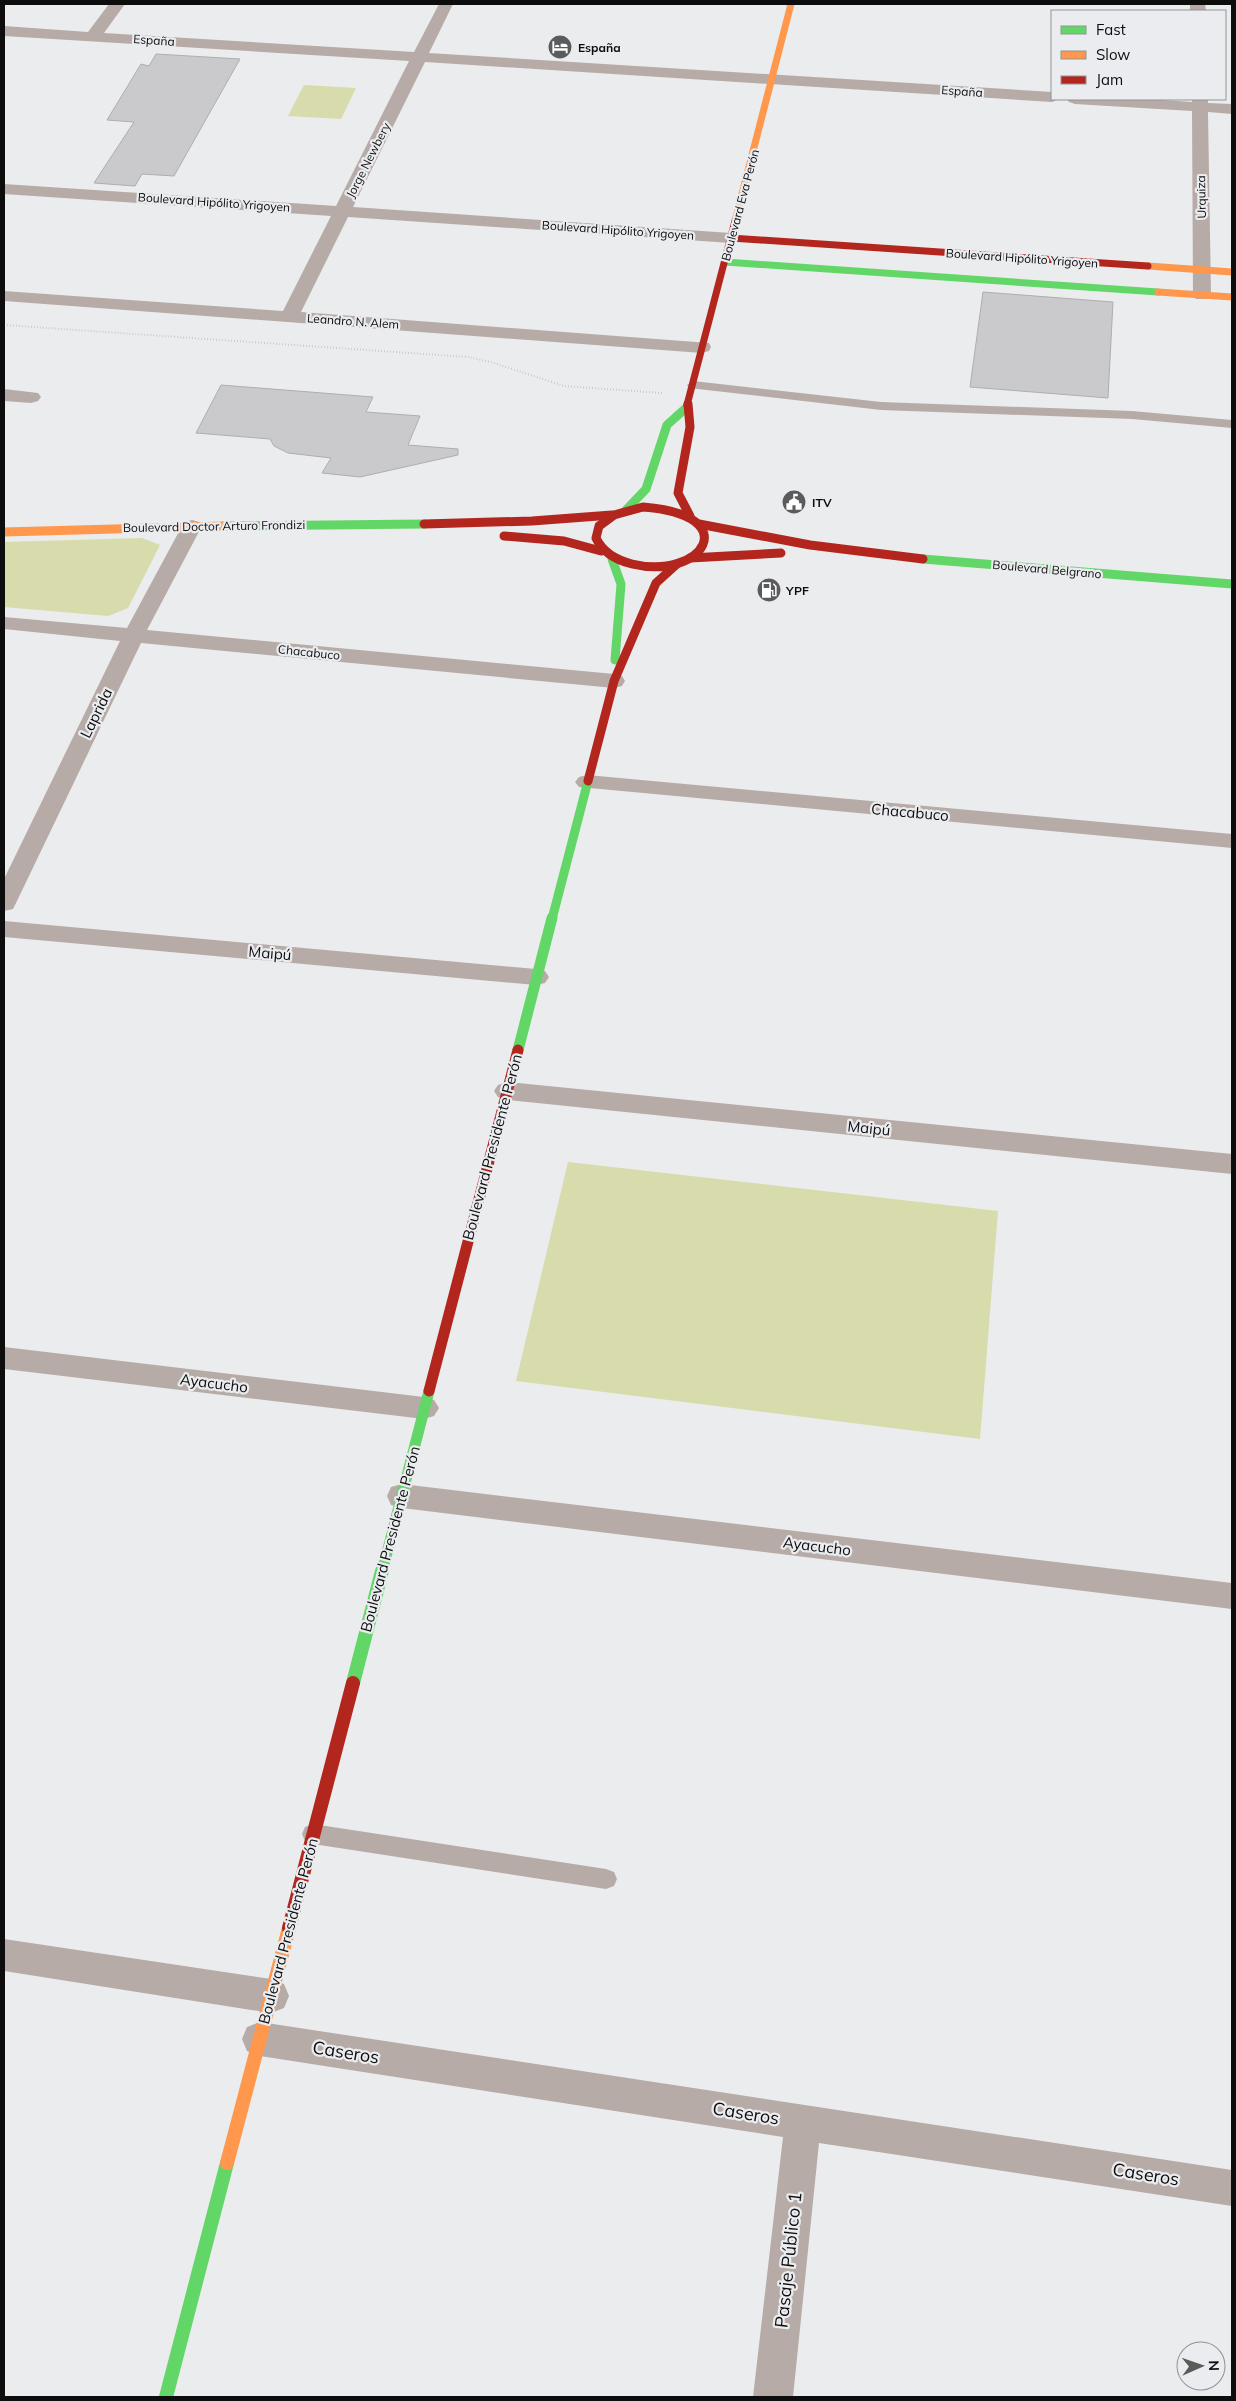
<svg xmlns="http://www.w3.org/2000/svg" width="1236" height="2401" viewBox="0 0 1236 2401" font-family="Mulish,sans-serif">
	<rect width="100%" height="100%" fill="#ebecee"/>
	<g fill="#d8dbab">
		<polygon points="304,85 356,88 341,119 288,116"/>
		<polygon points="142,538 160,545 128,608 108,616 4,607 4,542"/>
		<polygon points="568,1162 998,1211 980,1439 516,1381"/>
	</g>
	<g fill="#cacacc" stroke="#adaeaf">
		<polygon points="156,54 240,59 174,176 142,174 135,186 94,183 134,122 107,120 141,64 149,66"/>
		<polygon points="983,292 1113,302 1108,398 970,387"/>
		<polygon points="221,385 373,397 366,412 420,416 408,445 458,449 458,455 360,477 322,473 331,458 288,453 274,446 270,439 196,433"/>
	</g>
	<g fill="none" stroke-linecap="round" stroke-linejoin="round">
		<polyline stroke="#b0aba8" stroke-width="2" stroke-dasharray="0.5 2.5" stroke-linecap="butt" points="4,325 468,357 491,362 564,386 662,393"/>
		<g fill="#b7aba7" fill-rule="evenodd">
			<polygon points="693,381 881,402 1132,411 1232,420 1232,428 1132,419 881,410 689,388 687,385"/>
			<polygon points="313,1824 606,1869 614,1872 617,1879 614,1886 606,1889 313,1844 305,1841 302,1834 305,1827"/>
		</g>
		<g fill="#b7aba7" fill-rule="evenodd">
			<polygon points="109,4 125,4 104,33 414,52 439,4 453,4 429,53 1052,92 1052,99 1059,99 1052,102 425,62 353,207 731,233 737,234 740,238 737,242 731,243 348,217 301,312 709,343 711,347 709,351 702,353 4,301 4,291 283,311 331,216 4,194 4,184 336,206 409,61 4,36 4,26 88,32"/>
			<polygon points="1190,4 1205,4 1206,11 1190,11"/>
			<polygon points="1067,99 1148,99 1192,102 1192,99 1208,99 1208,103 1232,104 1232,114 1208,112 1211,295 1208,299 1196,299 1193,295 1192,111 1075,104 1069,102"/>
			<polygon points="4,389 38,393 41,397 38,401 31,403 4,401"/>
			<polygon points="192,520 199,522 202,526 147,630 614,674 622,676 625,681 622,686 614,688 141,643 16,903 13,909 4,911 4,879 120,641 4,629 4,617 127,628 182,526 185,522"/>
			<polygon points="587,775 1232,834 1232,848 579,787 575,782 579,777"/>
			<polygon points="4,921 536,969 545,971 549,977 545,983 536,985 4,937"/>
			<polygon points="507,1082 1232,1154 1232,1174 507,1100 498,1097 494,1091 498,1085"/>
			<polygon points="4,1347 424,1397 434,1400 439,1408 434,1416 424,1419 4,1369"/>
			<polygon points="402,1484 1232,1583 1232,1609 402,1508 391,1505 387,1496 391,1487"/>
			<polygon points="4,1939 271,1979 284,1984 289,1996 284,2008 271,2013 4,1971"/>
			<polygon points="260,2022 1232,2170 1232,2206 819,2143 793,2397 753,2397 783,2137 260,2056 247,2051 242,2039 247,2027"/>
		</g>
		<polyline stroke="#63d668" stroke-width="7" points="725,262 1158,292"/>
		<g stroke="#63d668" stroke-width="9">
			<polyline points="626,510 646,489 667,425 687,407"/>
			<polyline points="224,526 424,524"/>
			<polyline points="612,559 621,584 615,660"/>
			<polyline points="923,559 1232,584"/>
			<polyline points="552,919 588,781"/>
		</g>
		<g stroke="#63d668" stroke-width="11">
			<polyline points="518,1050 552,918"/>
			<polyline points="382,1572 429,1391"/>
		</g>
		<g stroke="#63d668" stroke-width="14">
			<polyline points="353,1683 382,1571"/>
			<polyline points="166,2397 227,2163"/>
		</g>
		<g stroke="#ff974d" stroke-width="7">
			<polyline points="735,221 791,4"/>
			<polyline points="1148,266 1232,272"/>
			<polyline points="1158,292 1232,297"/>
		</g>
		<polyline stroke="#ff974d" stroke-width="9" points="4,532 224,526"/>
		<polyline stroke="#ff974d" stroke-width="14" points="227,2163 289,1928"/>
		<g stroke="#b3261e" stroke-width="7">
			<polyline points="731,238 1148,266"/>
			<polyline points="687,405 735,221"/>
		</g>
		<g stroke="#b3261e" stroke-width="9">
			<polyline points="688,404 690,427 678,493 690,516"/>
			<path d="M643,507C747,515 702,581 632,564C616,560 603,553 596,538L599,526L614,515Z"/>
			<polyline points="424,524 532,521 612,515"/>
			<polyline points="699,524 810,545 923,559"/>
			<polyline points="504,536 564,541 601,551"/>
			<polyline points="690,558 781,553"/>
			<polyline points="588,781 614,681 656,583 677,564"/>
		</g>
		<polyline stroke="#b3261e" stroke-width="11" points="429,1391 518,1050"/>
		<polyline stroke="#b3261e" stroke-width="14" points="289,1928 353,1683"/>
	</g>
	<defs>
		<symbol id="hotel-disc" viewBox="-11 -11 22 22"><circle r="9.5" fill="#5b5b5c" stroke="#eaecef"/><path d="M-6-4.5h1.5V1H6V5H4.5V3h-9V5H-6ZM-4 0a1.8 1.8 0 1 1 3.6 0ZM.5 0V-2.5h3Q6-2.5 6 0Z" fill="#fff"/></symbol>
		<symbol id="civic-disc" viewBox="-11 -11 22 22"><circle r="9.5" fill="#5b5b5c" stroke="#eaecef"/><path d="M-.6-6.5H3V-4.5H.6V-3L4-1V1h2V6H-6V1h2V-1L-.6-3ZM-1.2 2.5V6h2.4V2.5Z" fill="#fff"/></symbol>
		<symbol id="fuel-disc" viewBox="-11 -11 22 22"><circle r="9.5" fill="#5b5b5c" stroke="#eaecef"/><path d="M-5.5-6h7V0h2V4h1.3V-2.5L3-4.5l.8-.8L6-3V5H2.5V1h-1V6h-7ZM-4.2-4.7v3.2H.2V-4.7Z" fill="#fff"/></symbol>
	</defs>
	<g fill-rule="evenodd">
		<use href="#hotel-disc" x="546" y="33" width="28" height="28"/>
		<use href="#civic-disc" x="780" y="488" width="28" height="28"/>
		<use href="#fuel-disc" x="755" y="576" width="28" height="28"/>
	</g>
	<g text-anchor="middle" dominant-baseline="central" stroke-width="4.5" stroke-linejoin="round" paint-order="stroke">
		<g font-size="12" fill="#0d0d0e" stroke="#eaecef">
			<text transform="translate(154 40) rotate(4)">España</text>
			<text transform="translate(962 91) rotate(4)">España</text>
			<text transform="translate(368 160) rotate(-63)">Jorge Newbery</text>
			<text transform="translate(1201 197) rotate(-91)">Urquiza</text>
			<text transform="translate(214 202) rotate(4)">Boulevard Hipólito Yrigoyen</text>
			<text transform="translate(740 205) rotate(-75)">Boulevard Eva Perón</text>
			<text transform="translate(618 230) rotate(4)">Boulevard Hipólito Yrigoyen</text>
			<text transform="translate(1022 258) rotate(4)">Boulevard Hipólito Yrigoyen</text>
			<text transform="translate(353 321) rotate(4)">Leandro N. Alem</text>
			<text transform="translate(214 526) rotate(-1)">Boulevard Doctor Arturo Frondizi</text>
			<text transform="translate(1047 569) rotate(5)">Boulevard Belgrano</text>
			<text transform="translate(309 652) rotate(6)">Chacabuco</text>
		</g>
		<g font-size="12" font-weight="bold" fill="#0d0d0e" stroke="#eaecef" text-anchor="start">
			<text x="578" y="47">España</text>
			<text x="812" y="502">ITV</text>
			<text x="786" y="590">YPF</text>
		</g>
		<g font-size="15" fill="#0d0d0e" stroke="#eaecef">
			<text transform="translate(96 713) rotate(-64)">Laprida</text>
			<text transform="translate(910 812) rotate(5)">Chacabuco</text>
			<text transform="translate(270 953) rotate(5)">Maipú</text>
			<text transform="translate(869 1128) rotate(6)">Maipú</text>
			<text transform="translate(492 1147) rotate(-75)">Boulevard Presidente Perón</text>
			<text transform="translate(214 1383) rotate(7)">Ayacucho</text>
			<text transform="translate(390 1539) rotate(-75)">Boulevard Presidente Perón</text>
			<text transform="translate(817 1546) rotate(7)">Ayacucho</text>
			<text transform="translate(288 1931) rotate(-75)">Boulevard Presidente Perón</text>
		</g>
		<g font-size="18" fill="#0d0d0e" stroke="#eaecef">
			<text transform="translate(346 2052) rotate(9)">Caseros</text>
			<text transform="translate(746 2113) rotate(9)">Caseros</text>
			<text transform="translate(1146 2174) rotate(9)">Caseros</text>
			<text transform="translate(788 2260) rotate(-84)">Pasaje Público 1</text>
		</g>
	</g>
	<rect width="1236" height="2401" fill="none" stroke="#0d0d0e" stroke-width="10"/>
	<rect x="1051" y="10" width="175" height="90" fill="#eaecef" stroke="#929395"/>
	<rect x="1061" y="26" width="25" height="8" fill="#63d668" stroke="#929395"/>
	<text x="1096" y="35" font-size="15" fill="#0d0d0e">Fast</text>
	<rect x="1061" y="51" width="25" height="8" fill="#ff974d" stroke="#929395"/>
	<text x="1096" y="60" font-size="15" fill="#0d0d0e">Slow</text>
	<rect x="1061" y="76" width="25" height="8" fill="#b3261e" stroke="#929395"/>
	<text x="1096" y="85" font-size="15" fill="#0d0d0e">Jam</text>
	<g transform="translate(1201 2366) rotate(88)"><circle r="24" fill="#eaecef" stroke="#929395"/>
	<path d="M0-4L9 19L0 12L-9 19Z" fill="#5b5b5c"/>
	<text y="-8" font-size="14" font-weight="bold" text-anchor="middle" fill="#0d0d0e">N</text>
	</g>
</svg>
